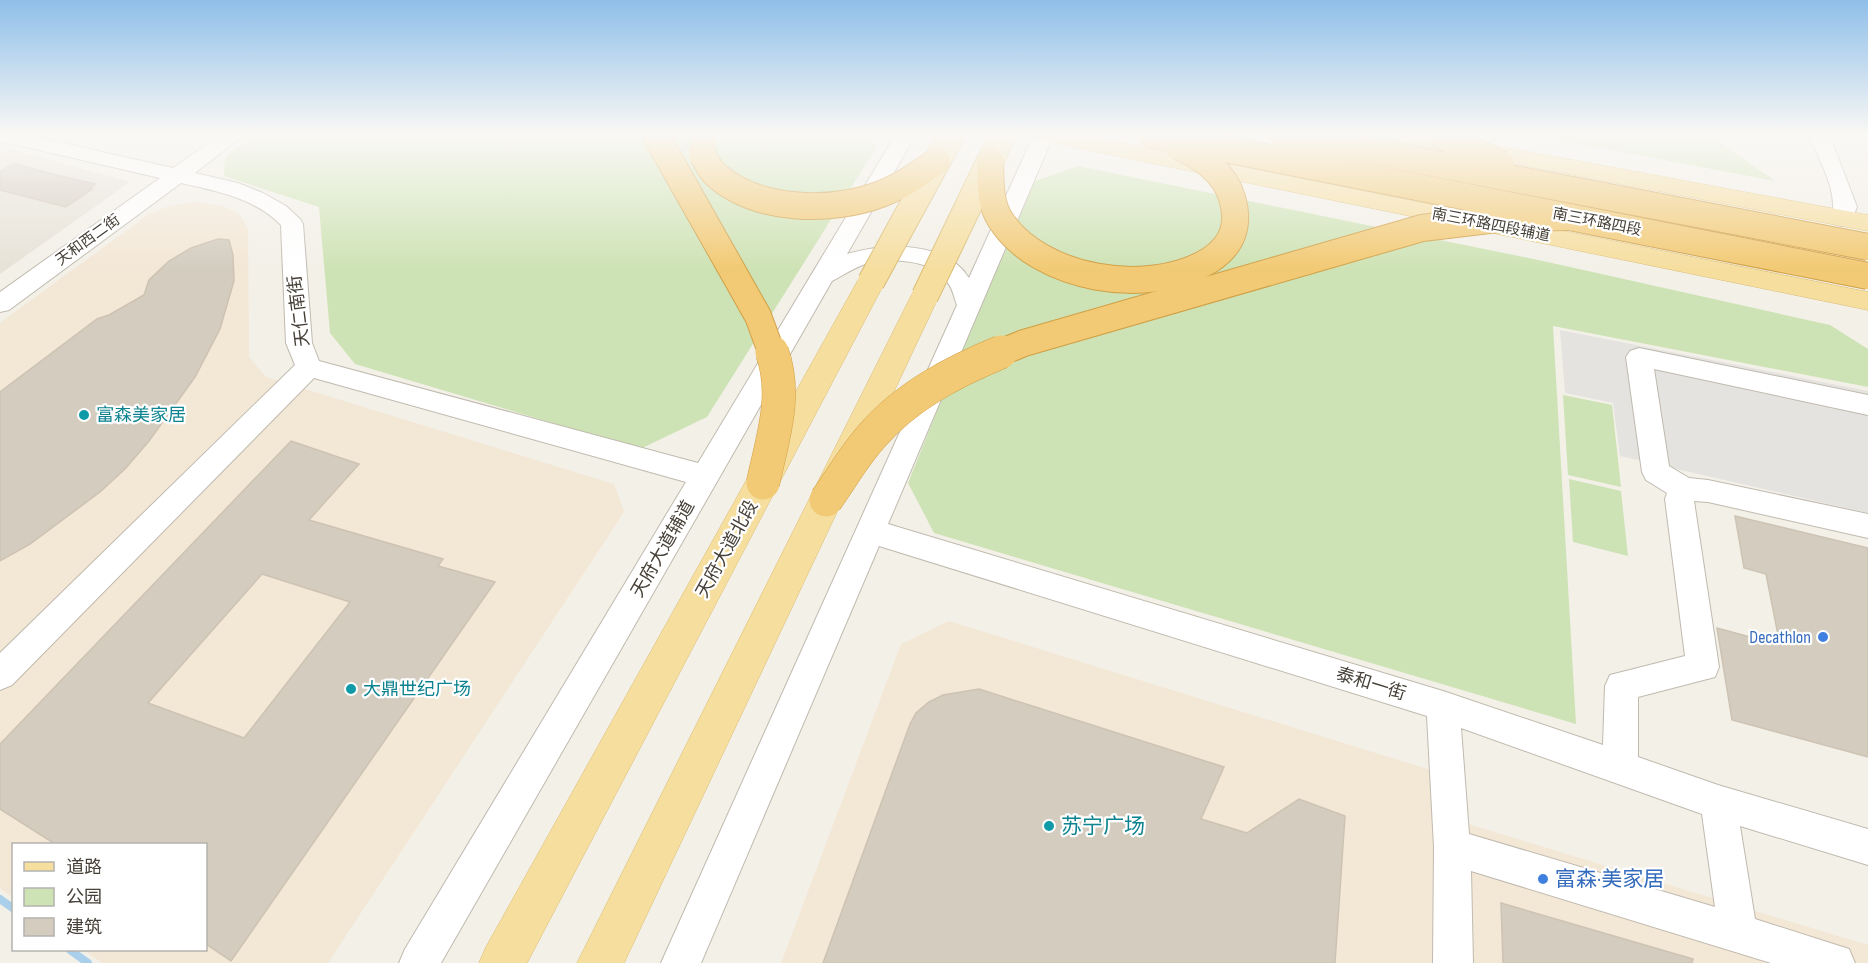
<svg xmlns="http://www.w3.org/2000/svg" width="1868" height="963" viewBox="0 0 1868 963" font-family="'Sofia Sans Condensed','Noto Sans SC',sans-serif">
	<rect width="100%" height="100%" fill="#f3f0e8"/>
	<polygon fill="#e6e2d7" points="11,149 130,182 0,274 0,154"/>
	<g fill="#f3e7d6">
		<polygon points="195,202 224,206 240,215 248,229 249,357 266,377 614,484 624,512 328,963 102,963 84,950 206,950 206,844 14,844 13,898 0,888 0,323 149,214 169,206"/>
		<polygon points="949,621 1434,771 1435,814 1868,945 1868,963 781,963 901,644"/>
	</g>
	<g fill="#cee3b5">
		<polygon points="256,134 870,134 876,148 707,417 640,449 355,364 330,333 319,207 224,176 225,157"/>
		<polygon points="1527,134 1708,134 1775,181"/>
		<polygon points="1078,166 1543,261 1830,325 1868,349 1868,387 1553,326 1576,724 934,533 908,483 991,277 1035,181"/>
		<polygon points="1563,395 1612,405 1621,487 1568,475"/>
		<polygon points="1569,479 1621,491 1628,556 1573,542"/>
	</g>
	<polygon fill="#e4e3e0" points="1560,330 1868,391 1868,513 1620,456 1613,403 1565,393"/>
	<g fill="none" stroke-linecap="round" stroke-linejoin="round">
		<g stroke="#aacfea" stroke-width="8">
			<polyline points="0,899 14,909"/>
			<polyline points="70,950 88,963"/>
		</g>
	</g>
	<g fill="#d3ccbf" stroke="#cec3b3" stroke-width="1.5" fill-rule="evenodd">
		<polygon points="14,163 48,173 95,184 89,189 92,189 66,207 0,190 0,172"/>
		<polygon points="218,239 229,240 233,255 234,281 220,329 195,377 149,441 125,469 100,492 30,544 0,561 0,392 97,319 109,315 144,295 149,280 169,261 191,248"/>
		<path d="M291,441L359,464L309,520L443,559L438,566L495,582L231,961L206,944V844H55L0,809V744ZM262,574L350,602L244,738L148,703Z"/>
		<polygon points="1735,516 1868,548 1868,757 1732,720 1717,628 1780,645 1766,574 1744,568"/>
		<polygon points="979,689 1224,767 1201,819 1247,833 1299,799 1345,816 1335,963 823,963 910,724 916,713 929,702 943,695"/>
		<polygon points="1501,903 1693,959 1692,963 1503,963"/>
	</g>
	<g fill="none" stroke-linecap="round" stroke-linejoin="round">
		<defs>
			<g id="minor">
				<path d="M0,134H22L173,168L222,134H245L195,173L238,183L263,193L286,206L300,219L303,224L312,343L319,361L698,463L896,134H916L847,254C885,243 945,240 969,278L1034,134H1054L888,524L1443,691L1603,745L1605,686L1610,675L1685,656L1665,499L1667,493L1646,480L1642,472L1626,357L1630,351L1639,348L1868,395V415L1654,369L1669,466L1689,478L1708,480L1868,514V538L1708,502L1694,501L1719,667L1715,677L1638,697V757L1718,785L1868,829V865L1740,826L1755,919L1849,949L1855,963H1771L1471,871L1473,963H1433L1434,847L1427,716L879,546L701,963H661L957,305C954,298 953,289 948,283C933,259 890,257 865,264C854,268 843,275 832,281L441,963H399L405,949L686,482L314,378L12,685L0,690V653L295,365L286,343L281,225C255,198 216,191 181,183L9,310L0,312V292L160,178L0,141ZM1461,728L1702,814L1715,907L1469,834Z"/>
				<path d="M1809,134H1829L1857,207L1850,224L1842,226L1834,224L1831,219C1840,193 1818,159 1809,134Z"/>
			</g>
			<g id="major">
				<polygon points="1032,134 1079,134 1868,292 1868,310 1044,141 1036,139"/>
				<polygon points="1383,134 1433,134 1868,215 1868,231 1395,141 1387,139"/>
				<polygon points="871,273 881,276 885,282 527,963 479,963 486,947 857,282 861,276"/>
				<polygon points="925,287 935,289 939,296 624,963 577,963 911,296 915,289"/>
			</g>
			<polygon id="highway" points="692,134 716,134 714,154 711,159 702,161 693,159 690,154"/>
		</defs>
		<use href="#minor" stroke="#c0baaf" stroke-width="2"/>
		<use href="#major" stroke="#dabb70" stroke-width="1"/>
		<use href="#highway" stroke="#d09f45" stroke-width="1"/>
		<use href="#minor" fill="#fff" fill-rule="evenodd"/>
		<use href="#major" fill="#f6de9f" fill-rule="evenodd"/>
		<use href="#highway" fill="#f2ca75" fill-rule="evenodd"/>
		<defs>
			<g id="major-bridge">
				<polyline points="871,282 952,134"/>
				<polyline points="925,296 1003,134"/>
			</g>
			<g id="highway-bridge-far1">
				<polyline points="655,134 758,316 772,354"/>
				<polyline points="1149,134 1868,276"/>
				<polyline points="1281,134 1868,247"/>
				<polyline points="1438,134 1501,164"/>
				<path d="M702,154C706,160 709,168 714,173C755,212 832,213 881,194C902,186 920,173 937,161"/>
				<path d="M990,161C991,180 989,202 1000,219C1038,280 1150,298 1210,260C1233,245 1240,224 1232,198C1225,173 1201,156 1178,146"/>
				<polyline points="997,354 1024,343 1422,228 1506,218 1569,217"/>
			</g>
			<g id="highway-bridge">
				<path d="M763,483C772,440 788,396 772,352"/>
				<path d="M826,500C841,479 854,456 871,437C906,396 953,372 1001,352"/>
			</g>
		</defs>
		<use href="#major-bridge" stroke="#dabb70" stroke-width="28" stroke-linecap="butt"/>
		<use href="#highway-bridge-far1" stroke="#d09f45" stroke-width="28" stroke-linecap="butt"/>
		<use href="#highway-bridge" stroke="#d09f45" stroke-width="34" stroke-linecap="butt"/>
		<use href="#major-bridge" stroke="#f6de9f" stroke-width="26"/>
		<use href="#highway-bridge-far1" stroke="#f2ca75" stroke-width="26"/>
		<use href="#highway-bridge" stroke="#f2ca75" stroke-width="33"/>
	</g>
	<linearGradient id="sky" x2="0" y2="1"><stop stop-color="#8fbfe9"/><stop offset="0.5" stop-color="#faf8f5"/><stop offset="1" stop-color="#faf8f5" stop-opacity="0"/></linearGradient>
	<rect width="1868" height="269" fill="url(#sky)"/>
	<g fill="#0f9aa8" stroke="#fff" stroke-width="2">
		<circle cx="84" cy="415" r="6"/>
		<circle cx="351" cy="689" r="6"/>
		<circle cx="1049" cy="826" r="6"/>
	</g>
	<g fill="#3f7fe0" stroke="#fff" stroke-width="2">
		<circle cx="1823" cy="637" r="6"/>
		<circle cx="1543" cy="879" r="6"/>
	</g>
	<g text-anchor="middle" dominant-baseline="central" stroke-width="4.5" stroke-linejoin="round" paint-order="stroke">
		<g font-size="15" fill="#464038" stroke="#fff">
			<text transform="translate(1597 222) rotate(11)">南三环路四段</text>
			<text transform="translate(1491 225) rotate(11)">南三环路四段辅道</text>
			<text transform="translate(88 240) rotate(-36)">天和西二街</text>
		</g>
		<g font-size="18" fill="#464038" stroke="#fff">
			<text transform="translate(299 311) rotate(-97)">天仁南街</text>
			<text transform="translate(663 549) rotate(-60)">天府大道辅道</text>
			<text transform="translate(727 549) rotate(-61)">天府大道北段</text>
			<text transform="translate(1371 684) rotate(17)">泰和一街</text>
		</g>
		<g font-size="18" fill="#0d838f" stroke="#fff" text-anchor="start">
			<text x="96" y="415">富森美家居</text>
			<text x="363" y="689">大鼎世纪广场</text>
		</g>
		<g font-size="18" fill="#366cbe" stroke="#fff" text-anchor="end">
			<text x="1811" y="637">Decathlon</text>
		</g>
		<g font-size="21" fill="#0d838f" stroke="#fff" text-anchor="start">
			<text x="1061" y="826">苏宁广场</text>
		</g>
		<g font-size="21" fill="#366cbe" stroke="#fff" text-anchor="start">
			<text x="1555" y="879">富森·美家居</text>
		</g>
	</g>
	<rect x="12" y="843" width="195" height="108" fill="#ffffff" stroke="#b5b3af" stroke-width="1.5"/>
	<rect x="24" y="862" width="30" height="9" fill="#f6de9f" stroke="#b5b3af" stroke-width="1.5"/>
	<text x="66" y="873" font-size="18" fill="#464038">道路</text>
	<rect x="24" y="888" width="30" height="18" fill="#cee3b5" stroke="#b5b3af" stroke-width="1.5"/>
	<text x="66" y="903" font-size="18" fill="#464038">公园</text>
	<rect x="24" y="918" width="30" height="18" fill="#d3ccbf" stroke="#b5b3af" stroke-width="1.5"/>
	<text x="66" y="933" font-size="18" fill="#464038">建筑</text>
</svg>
